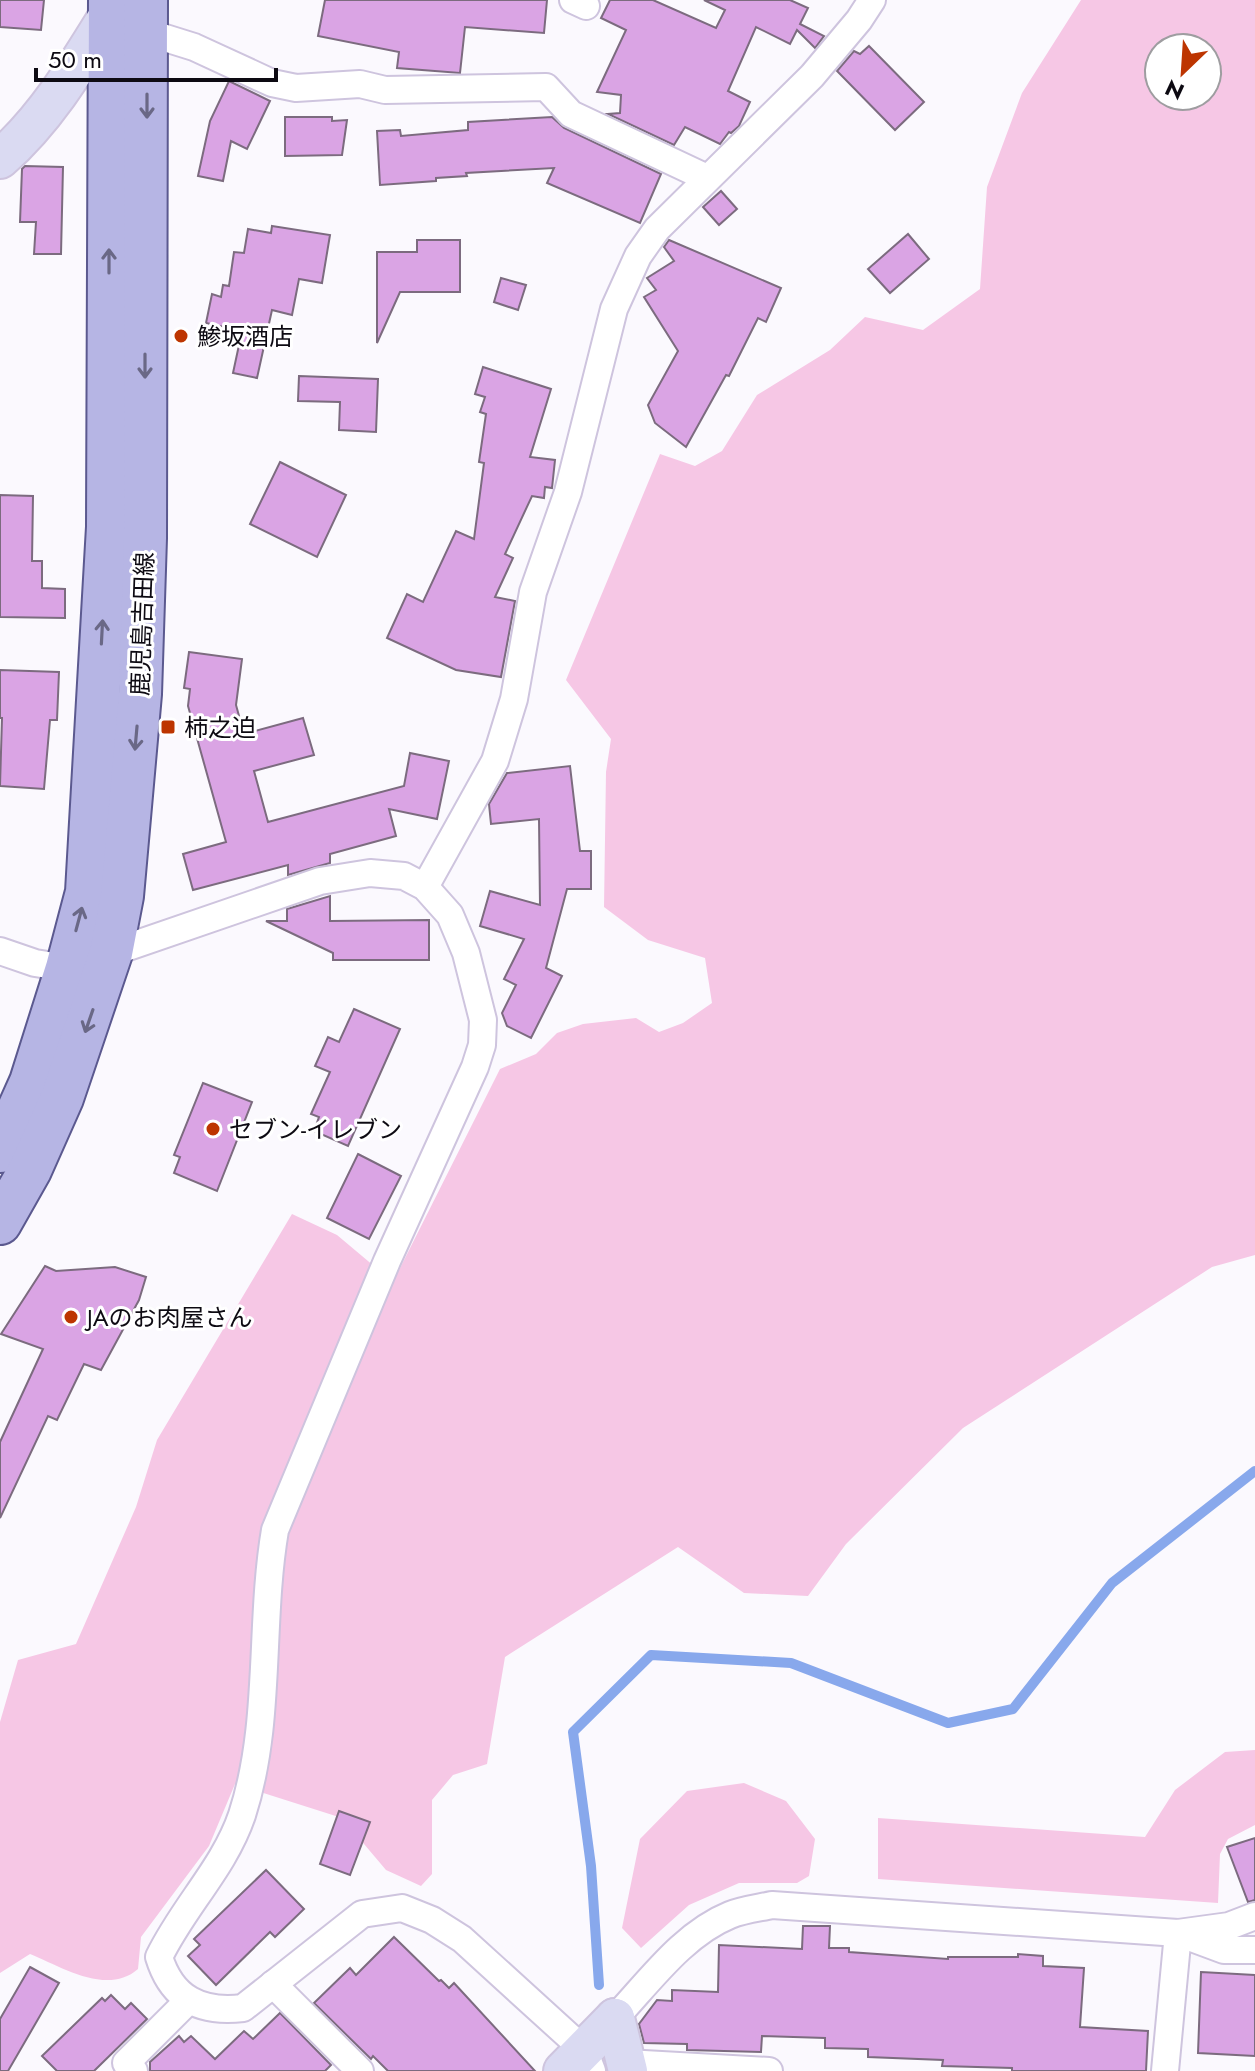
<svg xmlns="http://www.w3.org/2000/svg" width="1255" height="2071" viewBox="0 0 1255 2071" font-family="Jost,'Noto Sans JP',sans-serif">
	<rect width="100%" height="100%" fill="#fbf9fe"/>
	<g fill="#f6c7e5" fill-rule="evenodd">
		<path d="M1081,0H1255V1255L1212,1267L963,1428L846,1544L808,1596L744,1593L678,1547L505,1657L487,1764L453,1775L432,1800V1874L421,1886L386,1870L342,1818L235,1784L209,1846L141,1937L138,1969C107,1996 62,1967 30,1954L0,1973V1722L18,1660L76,1644L136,1507L157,1440L292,1214L337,1235L393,1282L500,1069L536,1054L557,1033L583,1024L636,1018L659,1032L683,1023L712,1003L705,958L648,940L604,907L606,772L611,739L566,680L660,454L695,466L722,451L757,395L830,350L865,317L923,330L980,289L987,187L1022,93ZM1159,48H1207V96H1159Z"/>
		<polygon points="1255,1750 1255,1825 1228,1839 1220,1854 1218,1903 878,1879 878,1818 1145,1837 1175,1790 1225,1752"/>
		<polygon points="744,1783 786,1801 815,1839 809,1876 797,1883 739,1883 689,1905 641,1948 622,1928 640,1839 687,1791"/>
	</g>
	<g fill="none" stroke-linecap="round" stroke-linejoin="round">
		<polyline stroke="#88a8ec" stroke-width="10" points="599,1985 591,1866 573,1732 651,1655 791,1663 948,1723 1013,1709 1112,1583 1255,1471"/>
	</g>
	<g fill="#daa4e4" stroke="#7c6b7f" stroke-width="2">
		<polygon points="0,0 44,0 41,30 0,27"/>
		<polygon points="325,0 547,0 544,33 465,27 460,73 397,68 399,52 318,36"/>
		<polygon points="610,0 653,0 716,28 725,10 704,0 790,0 808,8 800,24 824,36 815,48 797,30 790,44 756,27 728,91 750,102 739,126 731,133 729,132 720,144 685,127 674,145 608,114 620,113 621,95 597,92 626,30 601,18"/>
		<polygon points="869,46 924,102 895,130 837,71 854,51 860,54"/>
		<polygon points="229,81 270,101 247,149 231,141 223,181 198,176 210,121"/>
		<polygon points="285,117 332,117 332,121 347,120 342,155 285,156"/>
		<polygon points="552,117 564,128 661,174 640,223 547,183 554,168 466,173 467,176 436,178 436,181 380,185 377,131 400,130 401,136 468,130 468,122"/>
		<polygon points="25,166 63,167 61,254 34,254 36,222 20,222 22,169"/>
		<polygon points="721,191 737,209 719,225 703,207"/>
		<polygon points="272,226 330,235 322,283 299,279 292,315 272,310 257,378 233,373 242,331 206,323 212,294 221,297 223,285 229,286 234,252 244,253 248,229 271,233"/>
		<polygon points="908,234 929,259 890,293 868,269"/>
		<polygon points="417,240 460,240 460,292 400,292 377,343 377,252 417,252"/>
		<polygon points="669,240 781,288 766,322 758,318 729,376 726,375 686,447 655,423 648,405 678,351 644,297 656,290 647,278 674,261 664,247"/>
		<polygon points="501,278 526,285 518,310 494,302"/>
		<polygon points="483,367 551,389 530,457 555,460 552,488 545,487 544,498 532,496 505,554 513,558 495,597 515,601 501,677 456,670 387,638 407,594 423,602 456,531 474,539 484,463 479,462 486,414 480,412 485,397 475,394"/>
		<polygon points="299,376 378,379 376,432 339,430 340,402 298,401"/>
		<polygon points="280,462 346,495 317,557 250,524"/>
		<polygon points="0,495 33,496 32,561 42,561 42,588 65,589 65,618 0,617"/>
		<polygon points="189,652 242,659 236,705 244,734 303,718 314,755 254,771 268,822 404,786 410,753 449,761 437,819 389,809 396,836 330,854 330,863 288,875 288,865 193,890 183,854 226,842 188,706 190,689 184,688"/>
		<polygon points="0,670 59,672 57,720 50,720 44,789 0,786 2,718 0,718"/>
		<polygon points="570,766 580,851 591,851 591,889 567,889 546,968 562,976 531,1038 507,1026 502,1013 516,985 504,979 524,939 480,926 490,891 540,905 539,819 491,824 489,804 507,773"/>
		<polygon points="330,896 330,921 429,920 429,960 333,960 333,953 266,921 287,921 287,909"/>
		<polygon points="354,1009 400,1029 348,1146 314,1131 319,1117 311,1114 330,1072 315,1066 328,1037 339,1042"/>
		<polygon points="203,1083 252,1102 217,1191 174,1173 180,1157 174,1155"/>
		<polygon points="358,1154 401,1176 369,1239 327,1218"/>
		<polygon points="45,1266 56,1271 115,1267 146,1277 139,1300 101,1370 84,1364 57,1420 48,1416 0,1518 0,1442 43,1349 1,1334"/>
		<polygon points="339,1811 370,1822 350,1875 320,1864"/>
		<polygon points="1255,1838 1255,1900 1248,1902 1227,1847"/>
		<polygon points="266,1870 304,1909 275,1937 270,1932 216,1985 188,1956 200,1945 194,1939"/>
		<polygon points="803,1926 830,1926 829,1948 849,1948 849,1952 948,1959 948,1957 1018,1957 1018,1954 1043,1956 1043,1966 1084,1968 1080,2027 1148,2031 1146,2071 1012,2071 1012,2068 942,2066 943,2060 868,2057 868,2049 825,2048 825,2038 762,2036 761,2052 687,2050 687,2044 644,2043 639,2024 657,2000 672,2001 672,1990 718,1992 719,1945 802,1949"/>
		<polygon points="394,1937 439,1981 441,1980 449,1988 454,1983 535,2071 388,2071 373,2056 371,2059 314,2003 350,1968 356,1975"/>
		<polygon points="30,1967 59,1983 8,2071 0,2071 0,2019"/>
		<polygon points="1201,1972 1255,1975 1255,2056 1198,2053"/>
		<polygon points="111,1995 125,2009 131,2003 147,2019 94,2071 57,2071 42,2056 102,1998 105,2001"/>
		<polygon points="280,2013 331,2065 325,2071 150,2071 150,2062 179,2036 184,2042 191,2036 215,2059 244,2031 253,2039"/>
	</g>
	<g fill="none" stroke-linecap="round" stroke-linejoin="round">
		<defs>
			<g id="street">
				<polyline points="573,0 586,6"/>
				<polyline points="146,32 194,47 272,83 296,88 360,84 385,90 546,87 571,114 707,178"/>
				<polyline points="425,887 495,761 514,699 533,592 568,492 614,309 638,256 657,229 812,76 859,20 872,0"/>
				<path d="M0,951L35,963L67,968L320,881L370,873L404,876L425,887L450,915L466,953L483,1020L482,1045L475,1067L387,1261L275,1530C259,1624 272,1723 242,1815C224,1868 183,1907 159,1957C172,1999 201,2013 243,2008L362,1914L402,1908L432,1920L462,1939L584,2050L592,2071"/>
				<polyline points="1181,1934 1224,1950 1255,1950"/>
				<polyline points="273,1984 360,2071"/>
				<path d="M615,2018C649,1982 683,1934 730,1915C742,1910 758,1908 772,1905L1178,1933L1229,1926L1255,1916"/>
				<polyline points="626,2063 769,2071"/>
				<polyline points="134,2071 126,2063 188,2001"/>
				<polyline points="1165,2071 1178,1933"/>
			</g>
			<g id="secondary">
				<path d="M0,159C46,119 78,65 110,13"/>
				<polyline points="615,2018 628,2071"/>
				<polyline points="563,2071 615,2018"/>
			</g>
			<g id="primary">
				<polyline points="0,1151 31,1082 67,968 87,892 108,527 110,0"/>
				<polyline points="0,1223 30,1170 62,1098 111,953 122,896 140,694 145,538 146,0"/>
			</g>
		</defs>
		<use href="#street" stroke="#cec4de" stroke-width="30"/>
		<use href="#secondary" stroke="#cec4de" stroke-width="42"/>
		<use href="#primary" stroke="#5b598f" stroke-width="46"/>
		<use href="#street" stroke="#fff" stroke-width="26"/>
		<use href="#secondary" stroke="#dadaf2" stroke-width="38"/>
		<use href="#primary" stroke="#b6b5e4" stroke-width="42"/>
	</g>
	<defs><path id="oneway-shaft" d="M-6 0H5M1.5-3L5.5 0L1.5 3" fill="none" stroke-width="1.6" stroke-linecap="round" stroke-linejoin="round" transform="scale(2)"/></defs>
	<g stroke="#6a6886">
		<use href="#oneway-shaft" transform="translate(147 106) rotate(90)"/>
		<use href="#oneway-shaft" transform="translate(109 261) rotate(-90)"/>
		<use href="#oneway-shaft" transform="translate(145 366) rotate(90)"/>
		<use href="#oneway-shaft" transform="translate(102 632) rotate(-87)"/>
		<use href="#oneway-shaft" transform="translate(136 738) rotate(95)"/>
		<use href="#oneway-shaft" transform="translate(79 919) rotate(-75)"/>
		<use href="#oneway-shaft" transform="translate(89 1021) rotate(109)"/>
	</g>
	<g fill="#bd3501" stroke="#fff" stroke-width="3">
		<circle cx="181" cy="336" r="8"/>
		<rect x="160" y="719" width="16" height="16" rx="4"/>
		<circle cx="213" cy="1129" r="8"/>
		<circle cx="71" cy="1317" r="8"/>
	</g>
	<g text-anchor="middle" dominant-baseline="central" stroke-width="6" stroke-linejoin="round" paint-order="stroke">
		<g font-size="24" fill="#0d0a12" stroke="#fff" text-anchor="start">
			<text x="197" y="336">鯵坂酒店</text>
			<text x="184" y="727">柿之迫</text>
			<text x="229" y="1129">セブン-イレブン</text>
			<text x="87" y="1317">JAのお肉屋さん</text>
		</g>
		<g font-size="24" fill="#0d0a12" stroke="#fff">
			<text transform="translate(142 624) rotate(-88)">鹿児島吉田線</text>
		</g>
	</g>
	<g transform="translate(1183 72) rotate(205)"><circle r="38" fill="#ffffff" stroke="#9e9da0" stroke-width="2"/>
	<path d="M0-6L14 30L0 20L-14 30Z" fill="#bd3501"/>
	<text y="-12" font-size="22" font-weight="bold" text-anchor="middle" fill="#0d0a12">N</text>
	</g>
	<path d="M36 68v12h240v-12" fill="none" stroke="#0d0a12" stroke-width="4"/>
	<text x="48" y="68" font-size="24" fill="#0d0a12" stroke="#ffffff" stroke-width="6" paint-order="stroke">50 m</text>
</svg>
